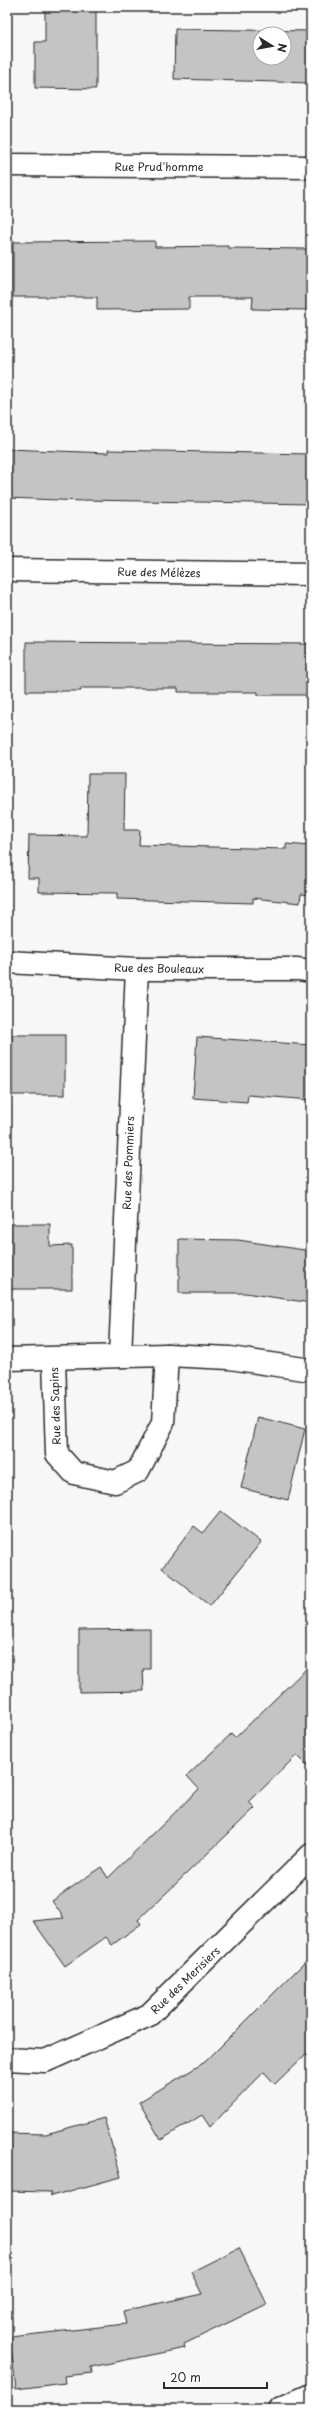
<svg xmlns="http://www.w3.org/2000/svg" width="318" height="2416" viewBox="0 0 318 2416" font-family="'Playpen Sans',sans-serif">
	<rect width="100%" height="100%" fill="#f7f7f7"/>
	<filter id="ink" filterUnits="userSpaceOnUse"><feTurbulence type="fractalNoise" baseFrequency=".025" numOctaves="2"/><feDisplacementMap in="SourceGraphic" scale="8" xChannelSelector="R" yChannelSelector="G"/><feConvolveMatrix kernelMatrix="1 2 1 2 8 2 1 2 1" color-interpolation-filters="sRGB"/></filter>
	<g filter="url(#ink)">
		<g fill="#c4c4c4" stroke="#2b2b2b" fill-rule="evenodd">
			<polygon points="45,7 96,7 96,89 35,88 35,42 45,42"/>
			<path d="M175,29L311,31V83L174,79ZM260,34H284V58H260Z"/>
			<polygon points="155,241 155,247 228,246 228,248 308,249 307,310 252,309 253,297 189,297 189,309 97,310 97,297 13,297 13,242"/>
			<polygon points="7,449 108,453 108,450 311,454 311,504 84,500 84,501 7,498"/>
			<polygon points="26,642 311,644 311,695 258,695 258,692 178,692 178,688 81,688 81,691 26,691"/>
			<polygon points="88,774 125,774 124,830 140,830 139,845 286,849 286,844 311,846 311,895 301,894 300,903 253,898 253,903 117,899 117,893 39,892 39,878 28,878 29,835 87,836"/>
			<rect x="12" y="1035" width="53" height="60"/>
			<polygon points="197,1037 311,1045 311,1100 248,1095 247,1102 193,1098"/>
			<polygon points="7,1224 50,1224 50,1246 72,1245 72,1289 7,1289"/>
			<polygon points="179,1239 238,1240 311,1251 311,1303 245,1293 179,1293"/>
			<polygon points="258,1417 305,1429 288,1500 241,1488"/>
			<polygon points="221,1511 261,1542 210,1606 162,1568 194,1526 203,1533"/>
			<polygon points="150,1629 150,1669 143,1669 144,1691 79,1692 79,1630"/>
			<polygon points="311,1664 311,1769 297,1755 249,1802 255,1808 138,1920 141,1924 112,1945 106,1937 65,1966 33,1921 64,1918 52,1901 101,1867 108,1878 199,1789 187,1776 231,1734 235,1738"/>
			<polygon points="311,1956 311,2049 275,2084 264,2072 210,2127 202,2115 161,2140 139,2102 205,2062"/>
			<polygon points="104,2118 121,2177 51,2196 50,2192 7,2191 7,2133 46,2134"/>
			<polygon points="239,2248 267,2304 184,2344 185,2348 91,2367 92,2373 64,2376 65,2383 16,2389 10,2337 126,2324 123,2311 202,2294 191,2272"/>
		</g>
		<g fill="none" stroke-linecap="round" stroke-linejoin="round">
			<defs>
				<g id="minor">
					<polyline points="7,165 311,167"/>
					<polyline points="7,570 311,574"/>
					<polyline points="7,962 137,969 298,969 311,971"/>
					<polyline points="120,1356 137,969"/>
					<polyline points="7,1359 167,1355 230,1358 311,1370"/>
					<polyline points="54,1360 57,1454 74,1473 115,1482 138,1471 163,1423 167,1355"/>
					<polyline points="7,2059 45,2061 149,2015 311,1855"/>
					<polyline points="279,2409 311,2395"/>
				</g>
			</defs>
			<use href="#minor" stroke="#2b2b2b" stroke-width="25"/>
			<use href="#minor" stroke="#fff" stroke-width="22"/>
		</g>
	</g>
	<g text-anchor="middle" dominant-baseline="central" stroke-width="3" stroke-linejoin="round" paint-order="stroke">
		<g font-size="11" fill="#2b2b2b" stroke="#fff">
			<text x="159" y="166">Rue Prud'homme</text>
			<text transform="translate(159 572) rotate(1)">Rue des Mélèzes</text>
			<text transform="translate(159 968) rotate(1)">Rue des Bouleaux</text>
			<text transform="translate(128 1163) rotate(-88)">Rue des Pommiers</text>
			<text transform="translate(55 1406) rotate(-92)">Rue des Sapins</text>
			<text transform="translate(185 1980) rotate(-44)">Rue des Merisiers</text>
		</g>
	</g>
	<rect width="318" height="2416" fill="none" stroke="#fff" stroke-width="24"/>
	<rect x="12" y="12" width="294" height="2392" fill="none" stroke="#2b2b2b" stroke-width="1.5" filter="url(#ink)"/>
	<g transform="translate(272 46) rotate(101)"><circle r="19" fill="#ffffff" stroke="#aaaaaa"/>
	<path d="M0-3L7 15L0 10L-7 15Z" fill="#2b2b2b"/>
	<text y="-6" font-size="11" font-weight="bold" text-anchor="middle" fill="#2b2b2b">N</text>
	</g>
	<path d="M164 2382v6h103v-6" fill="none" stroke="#2b2b2b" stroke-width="2"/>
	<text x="170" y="2382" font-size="12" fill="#2b2b2b" stroke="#ffffff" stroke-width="3" paint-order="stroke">20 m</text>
</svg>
